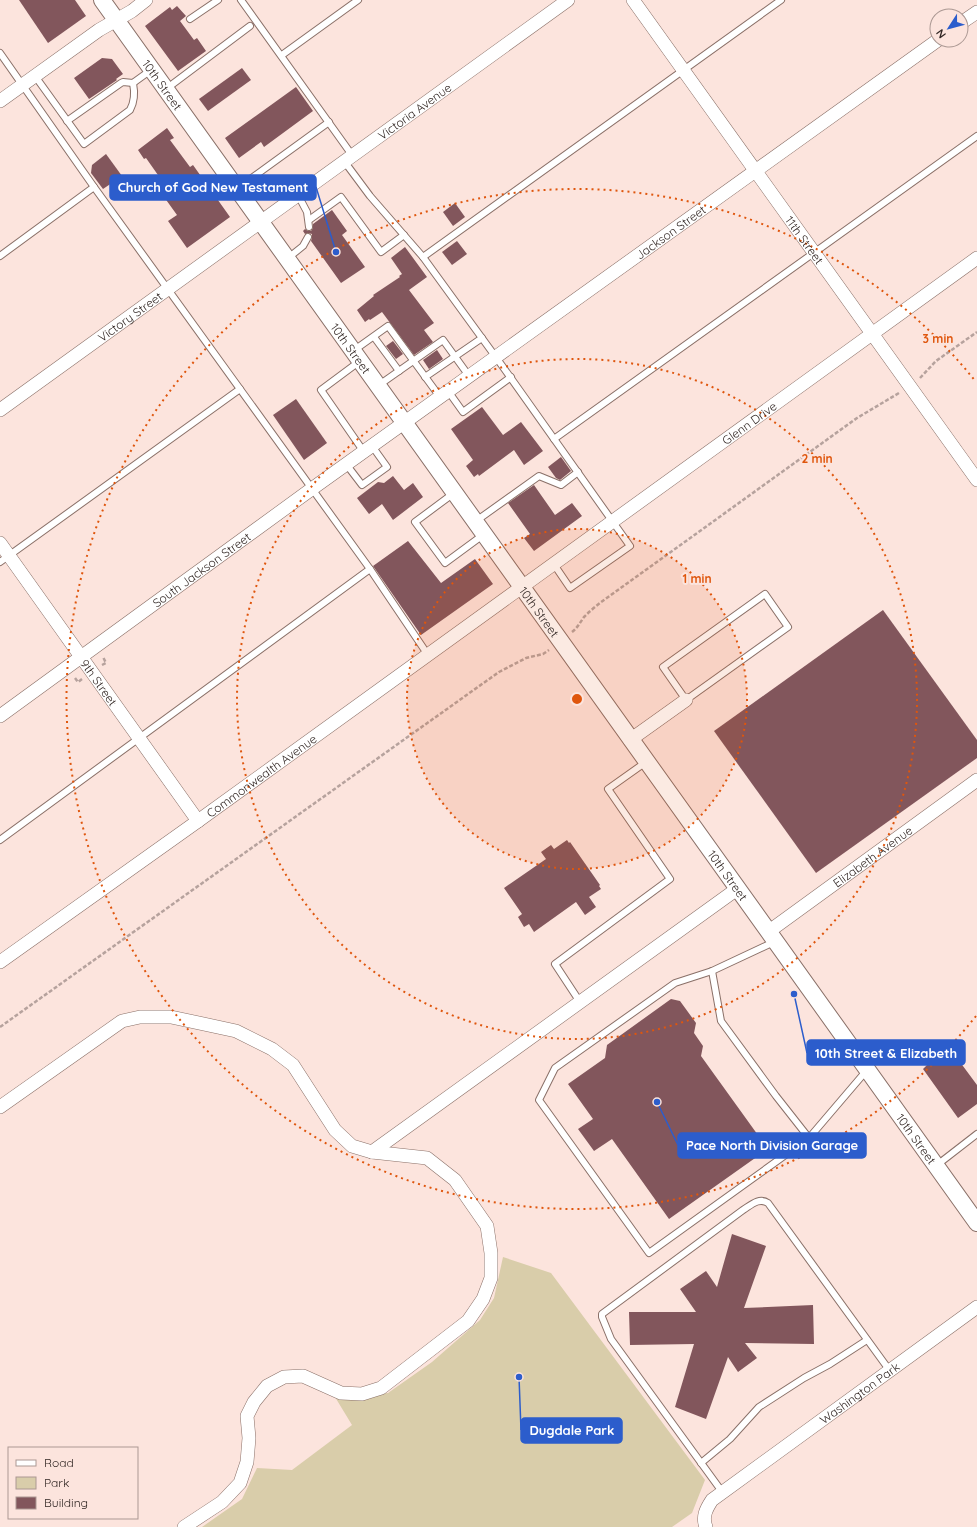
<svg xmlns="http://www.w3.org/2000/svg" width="977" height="1527" viewBox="0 0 977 1527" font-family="Quicksand,sans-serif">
	<rect width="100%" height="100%" fill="#fce4dd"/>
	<polygon fill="#d9cdaa" points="503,1257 551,1273 705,1480 692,1513 672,1527 202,1527 242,1499 257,1468 292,1470 352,1425 335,1397 388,1393 432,1362 480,1320 494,1298"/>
	<g fill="#82565c">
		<polygon points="19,0 75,0 86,16 48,43"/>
		<polygon points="177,6 186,16 180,21 194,40 197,38 206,51 178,71 145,26 170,7 172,10"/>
		<polygon points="102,58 112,59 123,74 116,79 117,80 89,99 74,78"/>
		<polygon points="242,68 251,80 208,111 199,99"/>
		<polygon points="296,87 313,111 264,147 261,142 239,158 225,138"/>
		<polygon points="167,128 174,138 170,140 190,167 193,165 230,217 187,248 168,221 177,215 159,190 165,185 146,158 144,159 138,150"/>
		<polygon points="106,154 122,176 103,189 91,173 92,165"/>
		<polygon points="455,203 465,217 453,226 443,212"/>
		<polygon points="332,210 347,231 342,235 365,267 341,283 311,241 312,237 312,234 308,233 305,234 303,231 305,229 308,231 311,231 313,228 313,224"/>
		<polygon points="457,241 467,254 452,265 442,252"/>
		<polygon points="405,247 427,277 409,290 434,323 424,330 433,342 414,355 382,312 370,320 369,319 365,322 357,310 374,296 373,295 400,277 399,276 402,274 391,258"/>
		<polygon points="393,341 403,354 396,359 386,346"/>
		<polygon points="437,350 443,359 429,369 423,360"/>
		<polygon points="296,399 327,443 304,460 273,415"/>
		<polygon points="482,407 503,435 521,422 543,451 524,465 514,450 479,476 478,474 474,477 466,466 473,460 451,429"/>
		<polygon points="561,457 571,471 560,480 556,478 548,467"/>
		<polygon points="393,476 404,490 413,483 423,497 393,520 382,504 369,514 357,498 378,482 384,483"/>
		<polygon points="534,485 555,515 572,503 582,516 534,551 524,538 530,534 508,503"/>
		<polygon points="408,541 441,583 475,559 493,584 421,635 373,566"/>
		<polygon points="883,610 977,740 977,758 816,873 714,731"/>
		<polygon points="567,840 569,843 570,842 600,885 599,886 601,889 589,897 596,907 585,915 576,902 534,932 529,924 524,927 518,917 522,914 504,888 546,859 541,852 551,845 554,849"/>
		<polygon points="671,999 680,1001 696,1023 694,1033 703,1046 701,1056 768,1149 669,1219 612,1139 594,1151 578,1129 593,1119 568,1084 605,1058 607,1045"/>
		<polygon points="951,1049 954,1052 957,1050 963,1060 960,1062 977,1085 977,1104 958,1118 923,1069 928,1064"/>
		<polygon points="732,1234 766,1246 744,1308 813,1305 814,1344 745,1343 757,1358 738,1372 728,1357 706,1419 675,1407 694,1344 630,1345 629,1312 696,1312 680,1289 706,1271 717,1287"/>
	</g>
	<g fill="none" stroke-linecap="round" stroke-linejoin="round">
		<defs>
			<g id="service">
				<polyline points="241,0 352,155"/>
				<polyline points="190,19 218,0"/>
				<polyline points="0,53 94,187 370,569 428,655"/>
				<polyline points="282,55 358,0"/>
				<path d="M35,76L84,144L130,110C135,101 135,93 133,83"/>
				<polyline points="166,89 250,26"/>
				<polyline points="67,121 121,83 123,82 133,83 151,70"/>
				<polyline points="344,161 370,196 423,257 503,367 630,546 570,588 553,563"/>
				<polyline points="238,188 329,122"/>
				<polyline points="298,195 307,212 309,227"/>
				<polyline points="309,220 341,197 381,252 404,235"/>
				<polyline points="0,256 94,187"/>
				<polyline points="423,257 781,0"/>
				<polyline points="288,258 303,246 308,237"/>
				<polyline points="374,337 399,371"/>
				<polyline points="353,351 388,326 440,397"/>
				<polyline points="360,361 321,390 364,452"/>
				<polyline points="425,377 482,338"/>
				<polyline points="379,385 443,340 469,376"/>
				<polyline points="448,391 463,412 511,377"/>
				<polyline points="554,439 977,136"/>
				<polyline points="346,464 362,485 387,467 372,446"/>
				<polyline points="454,493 415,522 445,563 483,535"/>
				<polyline points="476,521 539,476 561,485 578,472"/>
				<polyline points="0,562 240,389"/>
				<polygon points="765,594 788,627 686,700 663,667"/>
				<polyline points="0,840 370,569"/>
				<polyline points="774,942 712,971 675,983 555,1068 539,1100 649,1253 809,1138 867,1070"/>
				<polyline points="712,971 721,1021 776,1096 809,1138"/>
				<polyline points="580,1002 555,964 670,879 608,789 646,762"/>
				<polyline points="937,1165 977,1134"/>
				<polyline points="701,1463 730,1439 759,1407 804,1378 830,1364 867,1340"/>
				<path d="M723,1493L611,1339L602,1317V1314L743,1210C751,1205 759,1197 768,1203L890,1371"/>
			</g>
			<g id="minor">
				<path id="s1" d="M633,0L977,480"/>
				<polyline points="961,23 977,12"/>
				<polyline points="0,101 99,30 132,11 146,0"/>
				<path id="s2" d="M0,410L568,0"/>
				<path id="s3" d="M0,543L198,821"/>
				<path id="s4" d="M0,716L313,488L938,40"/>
				<polyline points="630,740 686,700"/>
				<path id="s5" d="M768,932L977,780"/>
				<path id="s6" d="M0,962L198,821L977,258"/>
				<polyline points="0,1107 122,1021 140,1017 171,1017 236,1031 272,1049 293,1065 335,1130 352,1146 372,1152 427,1158 455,1180 487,1226 491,1253 491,1278 483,1299 468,1321 381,1388 362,1394 341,1393 303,1376 284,1377 267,1386 254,1402 247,1416 249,1438 247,1462 240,1483 222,1502 184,1527"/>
				<polyline points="372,1152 737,889"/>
				<path id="s7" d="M706,1527C702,1517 706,1509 712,1500L977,1307"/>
			</g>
			<g id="tertiary">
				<path id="s8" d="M102,0L977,1223"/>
			</g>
		</defs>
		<use href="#service" stroke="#8a7068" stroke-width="8"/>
		<use href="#minor" stroke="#8a7068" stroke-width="14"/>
		<use href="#tertiary" stroke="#8a7068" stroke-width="18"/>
		<g stroke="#b6a29d" stroke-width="2.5" stroke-dasharray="4 2" stroke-linecap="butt">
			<polyline points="920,378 936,361 977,332"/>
			<path d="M572,632C577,628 580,623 584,617C590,611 597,605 604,600L857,418L899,393"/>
			<polyline points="102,665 106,663 103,657"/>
			<polyline points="75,678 78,682 82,679"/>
			<polyline points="0,1027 499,672 526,658 543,654 549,650"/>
		</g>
		<use href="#service" stroke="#fff" stroke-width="6"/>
		<use href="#minor" stroke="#fff" stroke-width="13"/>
		<use href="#tertiary" stroke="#fff" stroke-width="16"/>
	</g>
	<circle cx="577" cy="699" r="170" fill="#df560d" fill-opacity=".12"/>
	<g fill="none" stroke="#df560d" stroke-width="2" stroke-dasharray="2 4">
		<circle cx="577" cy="699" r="170"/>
		<circle cx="577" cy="699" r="340"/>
		<path d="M976 1016A510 510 0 1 1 976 382"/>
	</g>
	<g text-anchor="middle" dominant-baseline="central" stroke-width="4" stroke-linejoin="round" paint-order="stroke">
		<g font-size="12" fill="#322724" stroke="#fce4dd">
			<text stroke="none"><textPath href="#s8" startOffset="104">10th Street</textPath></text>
			<text stroke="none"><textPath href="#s2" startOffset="511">Victoria Avenue</textPath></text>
			<text stroke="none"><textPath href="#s4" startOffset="827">Jackson Street</textPath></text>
			<text stroke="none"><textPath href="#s1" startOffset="295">11th Street</textPath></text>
			<text stroke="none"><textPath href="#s2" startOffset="160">Victory Street</textPath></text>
			<text stroke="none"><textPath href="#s8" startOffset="428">10th Street</textPath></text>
			<text stroke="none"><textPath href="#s6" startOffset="923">Glenn Drive</textPath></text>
			<text stroke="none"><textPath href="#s4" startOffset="249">South Jackson Street</textPath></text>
			<text stroke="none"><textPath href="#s8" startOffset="752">10th Street</textPath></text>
			<text stroke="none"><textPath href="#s3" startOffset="171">9th Street</textPath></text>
			<text stroke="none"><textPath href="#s6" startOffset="321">Commonwealth Avenue</textPath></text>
			<text stroke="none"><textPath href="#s5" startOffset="129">Elizabeth Avenue</textPath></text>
			<text stroke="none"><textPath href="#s8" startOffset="1076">10th Street</textPath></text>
			<text stroke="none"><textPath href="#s8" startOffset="1400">10th Street</textPath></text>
			<text stroke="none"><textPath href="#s7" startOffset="211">Washington Park</textPath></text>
		</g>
	</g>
	<circle cx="577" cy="699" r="6" fill="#df560d" stroke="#fce4dd" stroke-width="2"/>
	<g font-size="12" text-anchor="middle" font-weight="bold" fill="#df560d" stroke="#fce4dd" stroke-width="4" stroke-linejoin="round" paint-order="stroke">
		<text x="938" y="343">3 min</text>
		<text x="817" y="463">2 min</text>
		<text x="697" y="583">1 min</text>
	</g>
	<path fill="none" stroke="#2c5dcc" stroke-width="1.5" d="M336 252L316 187M794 994L807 1053M657 1102L678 1145M519 1377L521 1430"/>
	<g fill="#2c5dcc" stroke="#fce4dd" stroke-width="1.5">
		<circle cx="336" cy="252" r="4"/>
		<circle cx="794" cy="994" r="4"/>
		<circle cx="657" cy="1102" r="4"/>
		<circle cx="519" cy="1377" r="4"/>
	</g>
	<g fill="#2c5dcc" stroke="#2c5dcc" stroke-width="1.5">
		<rect x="110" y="175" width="206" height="25" rx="4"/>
		<rect x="807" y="1040" width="158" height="25" rx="4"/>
		<rect x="678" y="1133" width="188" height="25" rx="4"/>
		<rect x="521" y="1418" width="101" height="25" rx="4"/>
	</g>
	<g font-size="13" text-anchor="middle" font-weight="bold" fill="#fff">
		<text x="213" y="192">Church of God New Testament</text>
		<text x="886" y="1058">10th Street &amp; Elizabeth</text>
		<text x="772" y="1150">Pace North Division Garage</text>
		<text x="572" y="1435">Dugdale Park</text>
	</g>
	<rect x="8" y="1447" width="130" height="72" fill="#fce4dd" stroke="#ab9893"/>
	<rect x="16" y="1460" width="20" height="6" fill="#ffffff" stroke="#ab9893"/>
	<text x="44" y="1467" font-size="12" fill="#322724">Road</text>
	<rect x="16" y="1477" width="20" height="12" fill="#d9cdaa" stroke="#ab9893"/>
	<text x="44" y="1487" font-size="12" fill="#322724">Park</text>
	<rect x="16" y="1497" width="20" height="12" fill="#82565c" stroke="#ab9893"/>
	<text x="44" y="1507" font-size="12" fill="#322724">Building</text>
	<g transform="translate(949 28) rotate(234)"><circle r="19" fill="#fce4dd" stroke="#ab9893"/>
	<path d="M0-3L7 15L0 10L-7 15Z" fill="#2c5dcc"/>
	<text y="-6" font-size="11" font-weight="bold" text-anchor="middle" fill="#322724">N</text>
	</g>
</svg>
